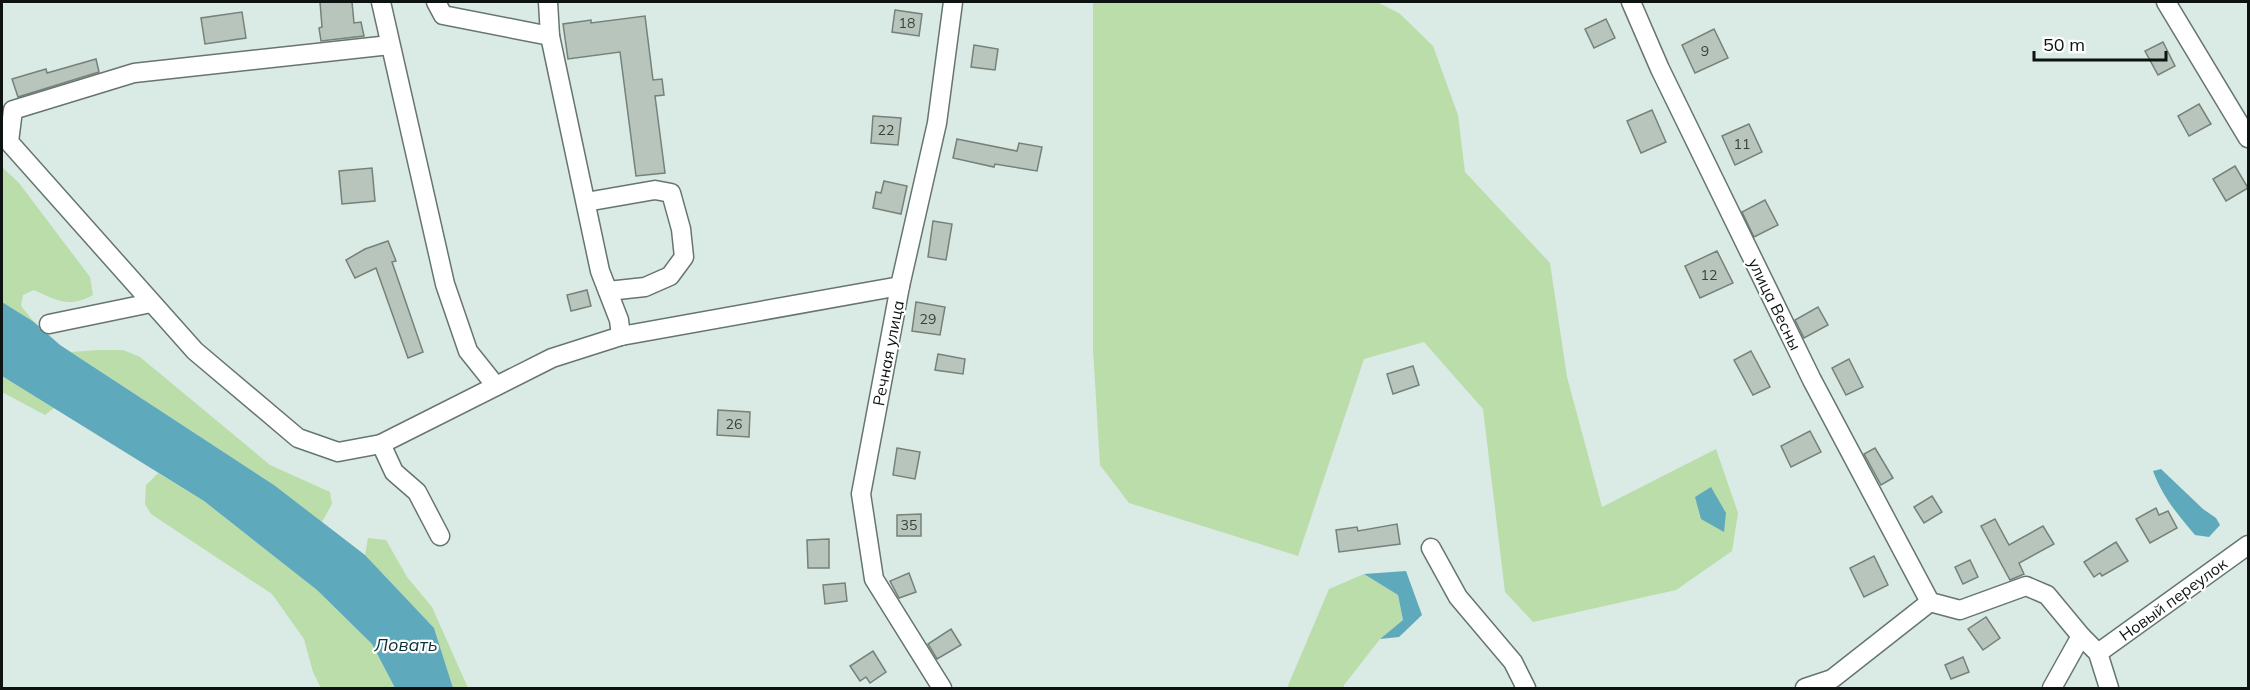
<svg xmlns="http://www.w3.org/2000/svg" width="2250" height="690" viewBox="0 0 2250 690" font-family="Mulish,sans-serif">
	<rect width="100%" height="100%" fill="#daeae5"/>
	<g fill="#baddaa">
		<polygon points="1093,2 1377,2 1399,13 1433,46 1458,115 1465,172 1550,263 1567,377 1602,507 1716,449 1738,513 1732,551 1676,590 1533,622 1505,592 1483,409 1424,342 1364,359 1298,556 1129,503 1100,465 1093,349"/>
		<path d="M2,167L19,183L90,277L93,295C69,308 58,301 34,290L23,295L21,306L34,322L2,302Z"/>
		<polygon points="99,350 123,350 140,357 270,465 330,492 332,504 322,522 274,485 71,352"/>
		<polygon points="2,376 54,408 45,415 2,392"/>
		<polygon points="158,473 204,501 317,590 372,644 395,688 321,688 313,672 304,639 272,594 151,514 145,504 146,485"/>
		<polygon points="368,538 386,540 407,577 432,607 468,688 453,688 434,628 365,555"/>
		<polygon points="1364,574 1398,595 1403,620 1380,639 1344,685 1344,688 1287,688 1329,589"/>
	</g>
	<g fill="#5ea9bc">
		<polygon points="2,302 34,322 60,345 274,485 365,555 434,628 453,688 395,688 372,644 317,590 204,501 2,376"/>
		<path d="M2161,469L2203,509L2216,518L2220,525L2209,537L2195,535C2178,515 2162,496 2153,471Z"/>
		<polygon points="1711,487 1726,513 1724,532 1701,519 1695,497"/>
		<polygon points="1406,571 1422,615 1399,637 1380,639 1403,620 1398,595 1364,574"/>
	</g>
	<g fill="#b8c5bc" stroke="#758179" stroke-width="1.5">
		<polygon points="320,2 352,2 354,23 361,22 364,36 321,41 319,28 322,27"/>
		<polygon points="895,10 922,14 919,36 892,32"/>
		<polygon points="242,12 246,38 205,44 201,18"/>
		<polygon points="645,16 653,80 662,79 664,95 655,96 665,173 636,176 620,52 568,59 563,24 591,20 591,23"/>
		<polygon points="1606,19 1615,38 1594,48 1585,29"/>
		<polygon points="1714,29 1728,58 1695,73 1682,45"/>
		<polygon points="2163,42 2175,66 2158,75 2145,51"/>
		<polygon points="974,45 998,49 995,70 971,67"/>
		<polygon points="96,59 99,72 18,97 12,79 46,69 47,73"/>
		<polygon points="2199,104 2211,124 2189,136 2178,116"/>
		<polygon points="1652,110 1666,142 1641,153 1627,121"/>
		<polygon points="873,116 901,118 898,145 871,143"/>
		<polygon points="1749,124 1762,152 1735,165 1722,136"/>
		<polygon points="957,139 1017,151 1019,143 1042,147 1037,171 995,164 994,167 953,158"/>
		<polygon points="2235,166 2248,188 2226,201 2213,179"/>
		<polygon points="372,168 375,201 342,204 339,171"/>
		<polygon points="884,181 907,186 901,214 873,208 876,192 881,193"/>
		<polygon points="1765,200 1778,225 1754,237 1742,212"/>
		<polygon points="933,221 952,224 946,260 928,257"/>
		<polygon points="388,241 396,261 392,262 423,352 408,358 376,268 355,278 346,260 365,249"/>
		<polygon points="1717,251 1733,283 1700,298 1685,266"/>
		<polygon points="587,290 591,306 571,311 567,295"/>
		<polygon points="916,302 945,307 940,335 912,331"/>
		<polygon points="1818,307 1828,325 1804,338 1795,320"/>
		<polygon points="1751,351 1770,387 1753,395 1734,360"/>
		<polygon points="938,354 965,359 963,374 935,370"/>
		<polygon points="1849,359 1863,387 1846,395 1832,368"/>
		<polygon points="1413,366 1419,385 1393,394 1387,374"/>
		<polygon points="718,410 750,412 749,437 717,435"/>
		<polygon points="1810,431 1821,452 1791,467 1781,446"/>
		<polygon points="897,448 920,452 915,479 893,475"/>
		<polygon points="1875,448 1893,478 1881,485 1864,454"/>
		<polygon points="1932,496 1942,512 1924,523 1914,507"/>
		<polygon points="2156,508 2159,515 2168,511 2177,528 2150,543 2136,519"/>
		<polygon points="921,514 921,536 897,536 897,515"/>
		<polygon points="1995,519 2009,545 2043,526 2054,544 2019,563 2024,574 2010,580 1981,526"/>
		<polygon points="1397,524 1400,544 1339,552 1336,530 1357,527 1358,531"/>
		<polygon points="829,539 829,568 808,568 807,540"/>
		<polygon points="2116,542 2128,561 2102,576 2100,573 2094,577 2084,562"/>
		<polygon points="1874,556 1888,585 1864,597 1850,568"/>
		<polygon points="1970,560 1978,577 1963,584 1955,567"/>
		<polygon points="909,573 916,592 899,598 890,581"/>
		<polygon points="845,583 847,601 825,604 823,585"/>
		<polygon points="1986,617 2000,638 1983,650 1968,629"/>
		<polygon points="951,629 961,645 937,659 928,644"/>
		<polygon points="873,651 886,672 870,683 866,677 860,681 850,666"/>
		<polygon points="1963,657 1969,672 1951,679 1945,665"/>
	</g>
	<g fill="none" stroke-linecap="round" stroke-linejoin="round">
		<defs>
			<g id="minor">
				<polyline points="381,2 445,284 468,351 496,386"/>
				<polyline points="436,2 443,15 550,36"/>
				<polyline points="548,2 550,36 600,271 619,320 621,336"/>
				<polyline points="1631,2 1660,69 1812,380 1930,602 1960,610 2026,586 2047,595 2081,636 2098,653 2109,688"/>
				<polyline points="2166,2 2248,138"/>
				<polyline points="390,45 134,73 13,110 9,142 195,351 298,438 338,452 381,444 552,358 621,336 900,286"/>
				<polyline points="586,202 655,190 671,193 681,229 684,257 670,276 645,287 608,291"/>
				<polyline points="49,324 151,303"/>
				<polyline points="381,444 394,472 417,492 440,536"/>
				<polyline points="1431,548 1458,597 1513,662 1526,688"/>
				<polyline points="2098,653 2248,545"/>
				<polyline points="942,688 874,579 861,494 900,286 937,123 953,2"/>
				<polyline points="1805,688 1832,679 1930,602"/>
				<polyline points="2052,688 2081,636"/>
			</g>
		</defs>
		<use href="#minor" stroke="#667570" stroke-width="21"/>
		<use href="#minor" stroke="#fff" stroke-width="18"/>
	</g>
	<g text-anchor="middle" dominant-baseline="central" stroke-width="4.5" stroke-linejoin="round" paint-order="stroke">
		<g font-size="14" fill="#38403c">
			<text x="907" y="23">18</text>
			<text x="1705" y="51">9</text>
			<text x="886" y="130">22</text>
			<text x="1742" y="144">11</text>
			<text x="1709" y="275">12</text>
			<text x="928" y="319">29</text>
			<text x="734" y="424">26</text>
			<text x="909" y="525">35</text>
		</g>
		<g font-size="16" fill="#0d1311" stroke="#fff">
			<text transform="translate(1775 304) rotate(64)">улица Весны</text>
			<text transform="translate(888 353) rotate(-79)">Речная улица</text>
			<text transform="translate(2173 599) rotate(-36)">Новый переулок</text>
		</g>
		<g font-size="18" font-style="italic" fill="#0b3139" stroke="#fff">
			<text x="406" y="644">Ловать</text>
		</g>
	</g>
	<rect width="2250" height="690" fill="none" stroke="#0d1311" stroke-width="6"/>
	<path d="M2034 51v9h132v-9" fill="none" stroke="#0d1311" stroke-width="3"/>
	<text x="2043" y="51" font-size="18" fill="#0d1311" stroke="#ffffff" stroke-width="4.5" paint-order="stroke">50 m</text>
</svg>
